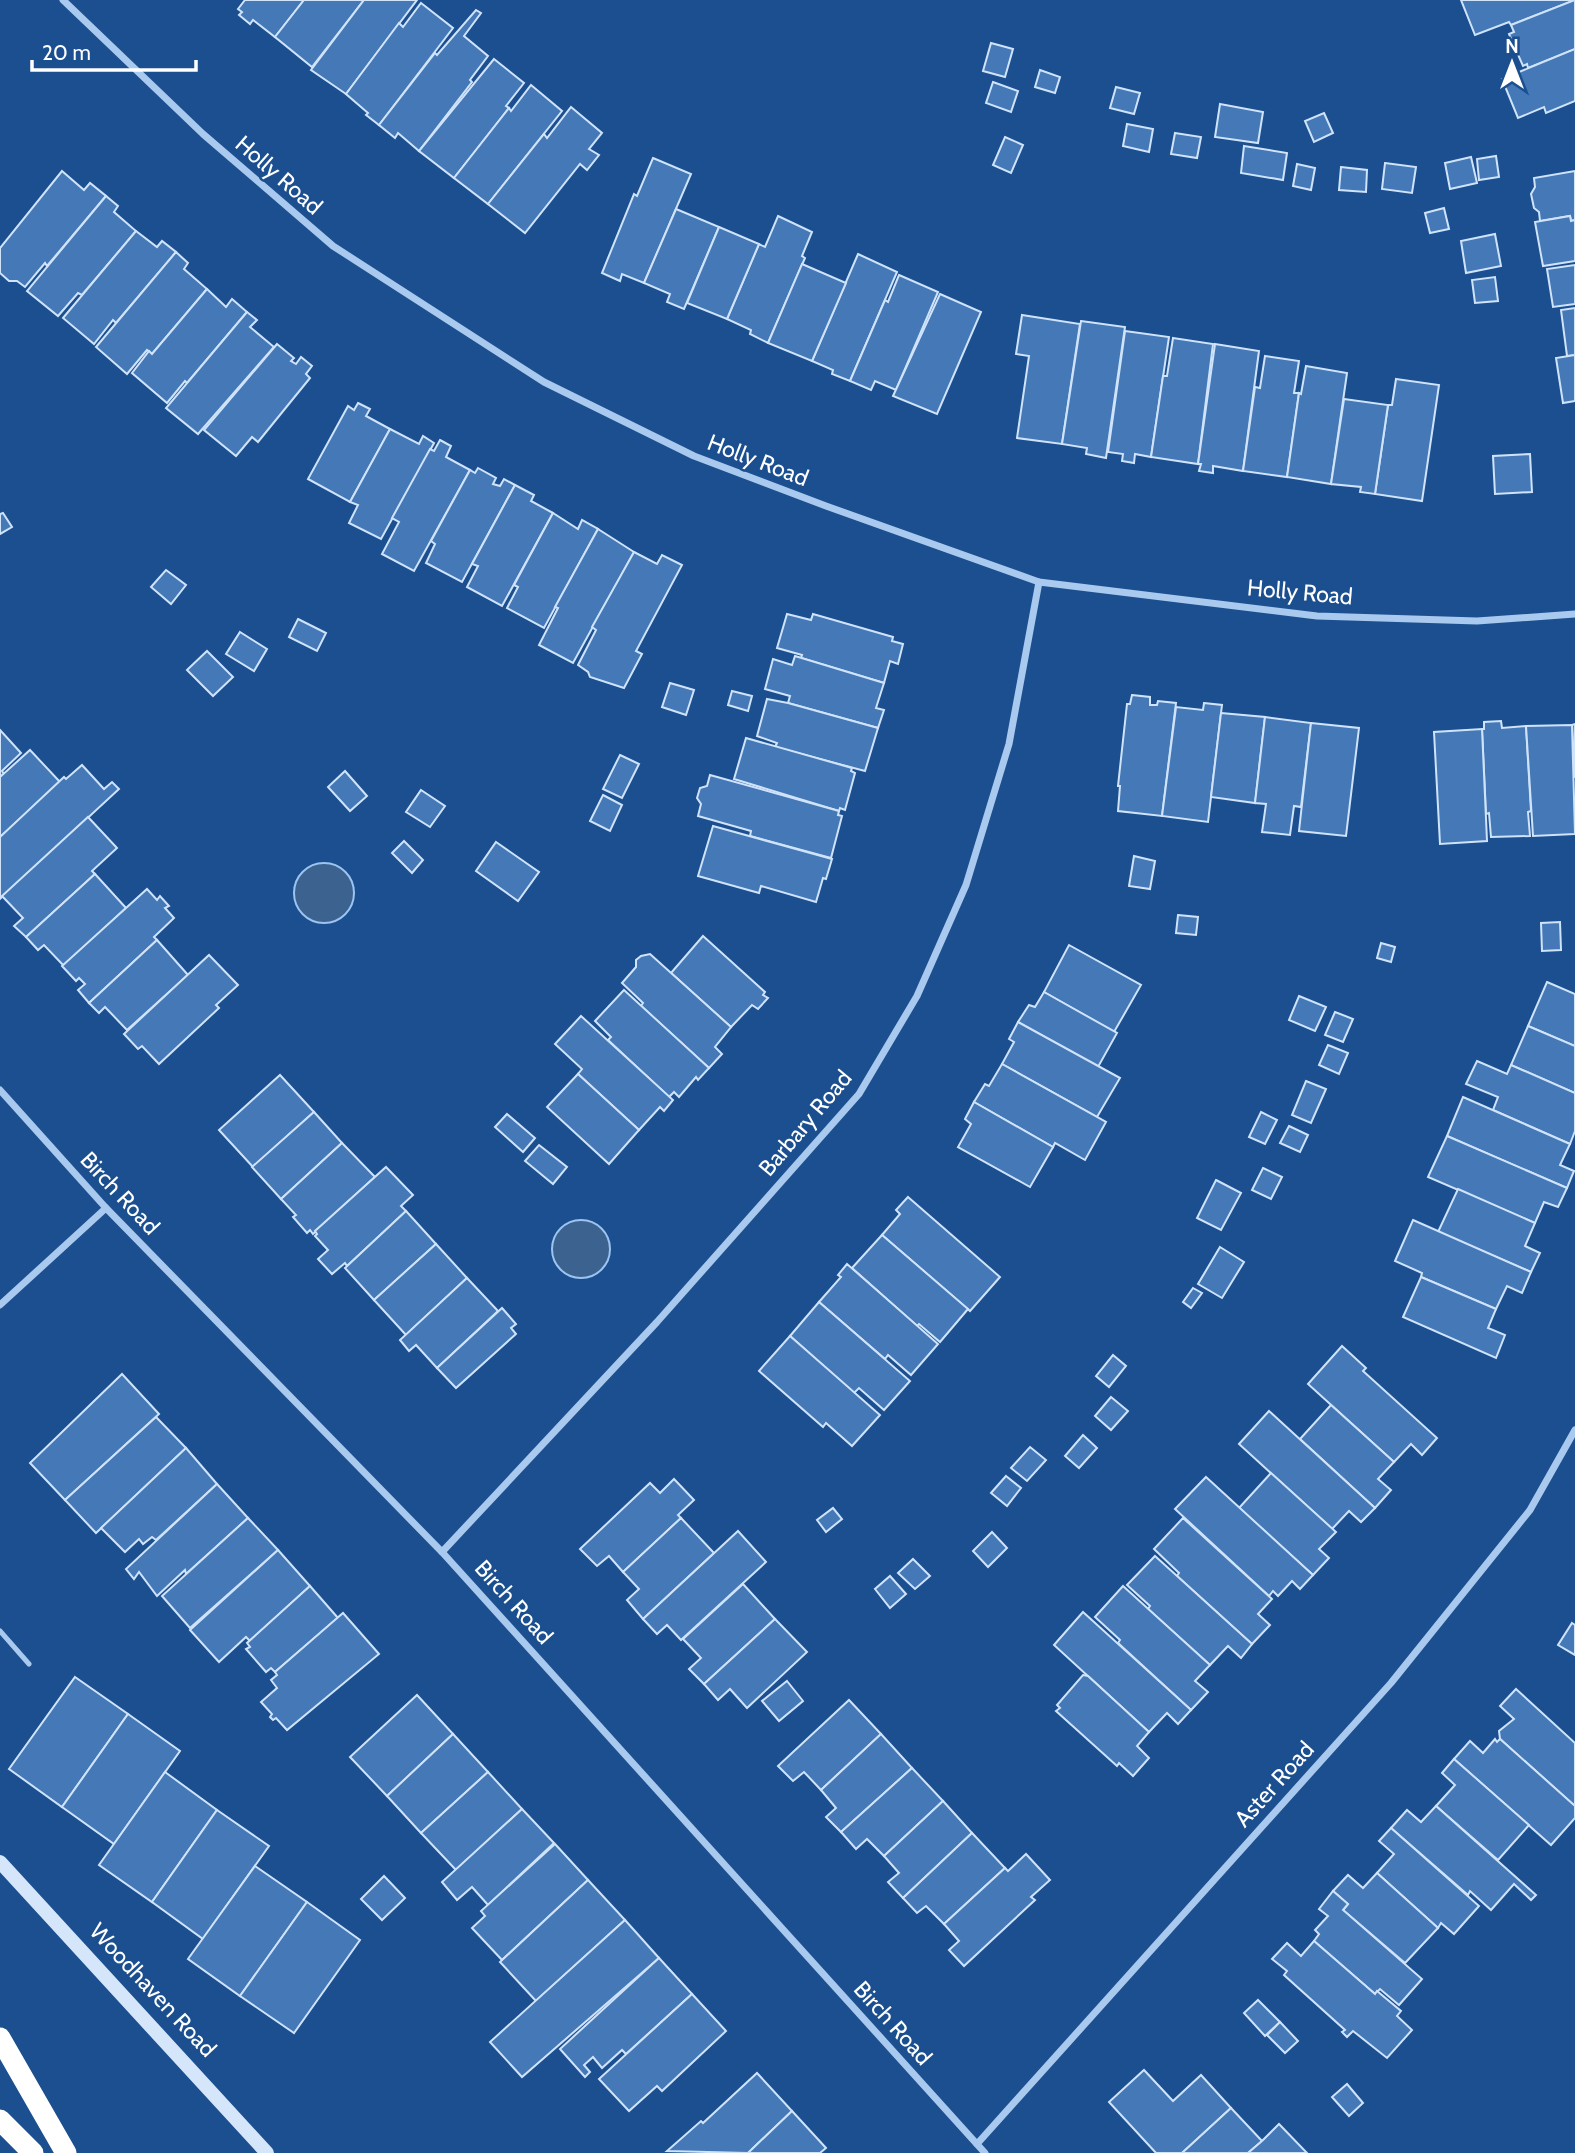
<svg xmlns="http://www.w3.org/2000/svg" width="1575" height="2153" viewBox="0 0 1575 2153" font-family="Cabin,sans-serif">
	<rect width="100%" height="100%" fill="#1b4f8f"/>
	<g fill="#3c6290" stroke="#9cc4f0" stroke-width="2">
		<circle cx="324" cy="893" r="30"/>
		<circle cx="581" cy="1249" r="29"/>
	</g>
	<g fill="#4478b7" stroke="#cfe3fa" stroke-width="2">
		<polygon points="245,0 304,0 275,37 253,20 250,24 239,15 242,12 238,9"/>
		<polygon points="304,0 364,0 312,67 275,37"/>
		<polygon points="364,0 417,0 346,94 311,70"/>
		<polygon points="1461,0 1575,0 1511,25 1509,22 1475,35"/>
		<polygon points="1575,0 1575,49 1528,68 1527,64 1523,66 1509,34 1514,32 1511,25"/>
		<polygon points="421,3 453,28 379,125 366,115 368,113 346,94 399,23 403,27"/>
		<polygon points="476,10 481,13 464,36 488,56 470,80 472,82 419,151 398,133 395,138 379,125 435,53 437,55"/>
		<polygon points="991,43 1013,49 1005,77 983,71"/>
		<polygon points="1575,49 1575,101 1546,113 1544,107 1518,118 1502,79"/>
		<polygon points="494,59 524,83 506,106 509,108 454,178 419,151"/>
		<polygon points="1040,70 1060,77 1055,93 1035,87"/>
		<polygon points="993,82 1018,91 1011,112 986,103"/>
		<polygon points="531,85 562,111 488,204 454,178 509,108 511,111"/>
		<polygon points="1116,87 1140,93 1134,114 1110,108"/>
		<polygon points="1220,104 1263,112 1258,143 1215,137"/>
		<polygon points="571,107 602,133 589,149 599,155 587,170 580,164 525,233 488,204 544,134 547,138"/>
		<polygon points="1324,113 1333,133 1314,142 1305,121"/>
		<polygon points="1127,124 1153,129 1149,152 1123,146"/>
		<polygon points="1175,133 1201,137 1197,158 1171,154"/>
		<polygon points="1005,137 1023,145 1011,173 993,165"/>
		<polygon points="1244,146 1287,153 1283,180 1241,173"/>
		<polygon points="1496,156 1499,177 1479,180 1477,159"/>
		<polygon points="1471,157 1477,183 1450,189 1445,163"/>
		<polygon points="653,158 691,174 644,283 622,274 620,281 602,273 634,194 637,196"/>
		<polygon points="1385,163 1416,167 1412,193 1382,189"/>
		<polygon points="1297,164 1315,168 1311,190 1293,186"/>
		<polygon points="1341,167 1367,170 1366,192 1339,190"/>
		<polygon points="62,171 84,190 90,183 106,196 47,266 45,263 25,287 17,281 9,281 0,273 0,248"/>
		<polygon points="1575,171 1575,220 1571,221 1570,216 1540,221 1539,212 1534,208 1531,194 1535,187 1534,178"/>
		<polygon points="106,196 118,206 114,212 136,231 82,295 78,293 58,316 27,291"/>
		<polygon points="1444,208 1449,229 1430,233 1425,213"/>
		<polygon points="676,209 719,227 684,309 667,302 670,294 644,283"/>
		<polygon points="778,216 812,232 802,256 805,258 768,343 750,334 751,330 727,319 759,244 765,247"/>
		<polygon points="1570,216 1571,221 1575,220 1575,261 1543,266 1535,222"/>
		<polygon points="719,227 759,244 727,319 687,303"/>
		<polygon points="136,231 157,247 162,241 176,252 116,323 113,320 94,344 63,318"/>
		<polygon points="1495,234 1501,266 1466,273 1461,241"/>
		<polygon points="176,252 188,263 184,269 207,289 152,354 147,350 127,374 96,347"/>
		<polygon points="858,254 897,272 850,381 832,374 833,370 812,361"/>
		<polygon points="802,264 846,283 812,361 768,343"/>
		<polygon points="1575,265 1575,304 1553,307 1547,269"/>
		<polygon points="899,275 938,292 896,390 875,381 871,390 850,381 885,300 888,302"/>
		<polygon points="1495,277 1498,301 1475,303 1472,280"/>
		<polygon points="207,289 226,307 232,299 247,312 187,383 185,381 167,403 132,373 149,351 152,354"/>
		<polygon points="940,294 981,312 937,414 893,396"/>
		<polygon points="1575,308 1575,355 1567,356 1561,310"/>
		<polygon points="247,312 257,320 250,327 274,347 198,434 166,408"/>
		<polygon points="1022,315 1080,324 1062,444 1017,438 1029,356 1016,354"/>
		<polygon points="1081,321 1125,327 1106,458 1086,454 1087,448 1062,444"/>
		<polygon points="1125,331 1169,337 1151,457 1135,454 1134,463 1122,461 1123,454 1108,452"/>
		<polygon points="1173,338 1213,344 1198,464 1151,457 1163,376 1167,376"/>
		<polygon points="277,344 294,358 291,361 296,364 301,357 312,366 306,374 310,378 258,442 252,437 236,456 204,430"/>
		<polygon points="1215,344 1259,351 1243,471 1213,466 1213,473 1199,471 1201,464 1198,464"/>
		<polygon points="1575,355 1575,401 1563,403 1556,358"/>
		<polygon points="1265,356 1299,361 1294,393 1299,393 1287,477 1243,471 1255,387 1260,388"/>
		<polygon points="1306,366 1347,373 1331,484 1287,477 1299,393 1301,394"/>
		<polygon points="1396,379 1439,385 1422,501 1375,494 1388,405 1392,405"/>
		<polygon points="1344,399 1388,405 1375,494 1360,492 1361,487 1331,484"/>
		<polygon points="358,403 370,409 366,416 390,429 350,502 308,479 348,406 354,410"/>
		<polygon points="390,429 419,444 423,436 434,443 381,539 349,523 358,505 350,502"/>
		<polygon points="440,440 451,446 446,457 470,470 414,571 382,554 399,522 392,518 430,449 434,451"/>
		<polygon points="1530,454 1532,492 1495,494 1493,456"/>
		<polygon points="478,468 496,478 493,484 500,486 504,479 515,485 462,582 426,563 435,544 431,541 470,470 475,473"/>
		<polygon points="515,485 534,495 531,501 553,513 502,606 467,587 478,566 472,564"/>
		<polygon points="3,513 12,527 0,534 0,514"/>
		<polygon points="553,513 578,529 582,520 598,529 544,628 507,608 518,587 514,585"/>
		<polygon points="598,529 634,552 573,663 539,645 558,608 555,607"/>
		<polygon points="634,552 657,564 662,555 682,565 636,651 642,654 624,688 590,677 588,672 578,665 596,630 592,627"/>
		<polygon points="166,570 186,585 171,604 151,587"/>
		<polygon points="787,614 811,620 813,614 893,637 892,641 903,644 898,664 890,661 884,683 801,658 802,655 777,648"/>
		<polygon points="298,619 326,633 317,651 289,637"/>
		<polygon points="240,632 267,649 254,671 226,654"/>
		<polygon points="207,651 233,677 213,696 187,670"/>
		<polygon points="795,656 884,683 876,708 884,710 878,728 788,703 790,696 765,689 773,659 792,665"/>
		<polygon points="670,683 694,690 686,715 662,707"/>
		<polygon points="732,691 752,696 748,711 728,705"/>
		<polygon points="1132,695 1150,697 1150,705 1157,705 1158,701 1176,703 1162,816 1118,811 1120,786 1118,786 1127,704 1130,704"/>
		<polygon points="767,699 788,703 878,728 865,771 775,747 777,743 757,736"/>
		<polygon points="1204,703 1222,705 1208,822 1162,816 1176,707 1203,710"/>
		<polygon points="1221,713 1265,717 1255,803 1211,797"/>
		<polygon points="1265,717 1311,723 1301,807 1294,806 1290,835 1262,832 1266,804 1255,803"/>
		<polygon points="1501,721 1502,728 1526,726 1531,811 1528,812 1530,836 1491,837 1489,813 1486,814 1482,729 1484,729 1484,722"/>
		<polygon points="1311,723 1359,728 1346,836 1299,831"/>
		<polygon points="1575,724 1575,778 1572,725"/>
		<polygon points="1572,725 1575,834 1533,836 1526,726"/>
		<polygon points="1482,729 1487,841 1440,844 1434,732"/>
		<polygon points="0,730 21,753 2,771 4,774 0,777"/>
		<polygon points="746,738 852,768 851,771 855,773 845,810 840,808 839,811 734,779"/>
		<polygon points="30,750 60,782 0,837 0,777"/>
		<polygon points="620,755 639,764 622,798 603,789"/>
		<polygon points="82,765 104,789 112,782 119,789 0,899 0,837 64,777 66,779"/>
		<polygon points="345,771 367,796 350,811 328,787"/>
		<polygon points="710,775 839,811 838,815 842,816 831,858 750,836 751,831 698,816 701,804 697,798 700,788 707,786"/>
		<polygon points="421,790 445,806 430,827 406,812"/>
		<polygon points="603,795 622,805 610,831 590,821"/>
		<polygon points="88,817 117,848 92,871 95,874 26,937 14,926 23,918 2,896"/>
		<polygon points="713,826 832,859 826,879 823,878 816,902 761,886 759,893 698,876"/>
		<polygon points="404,841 423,860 412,873 392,853"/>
		<polygon points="496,842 539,872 518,901 476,871"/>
		<polygon points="1134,856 1155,861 1150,889 1129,886"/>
		<polygon points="95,874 126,908 64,966 44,945 38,950 26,937"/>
		<polygon points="147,889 157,900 160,896 169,906 165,908 174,918 154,937 157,940 89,1003 78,990 85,984 79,978 76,981 62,966"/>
		<polygon points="1178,915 1198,917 1196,935 1176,933"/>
		<polygon points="1560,922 1561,950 1542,951 1541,923"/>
		<polygon points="703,936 765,992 763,995 768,998 758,1009 752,1005 731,1027 671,973"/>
		<polygon points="157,940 188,975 127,1030 105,1007 99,1013 89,1003"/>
		<polygon points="1381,943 1395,947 1391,962 1377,958"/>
		<polygon points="1069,945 1141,985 1114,1032 1044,992"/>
		<polygon points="650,954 731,1027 715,1047 722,1054 709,1068 641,1006 643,1003 622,983 636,967 636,960 641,956"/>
		<polygon points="209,955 238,985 216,1005 219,1008 159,1064 142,1046 138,1049 124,1034"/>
		<polygon points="1547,982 1575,994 1575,1046 1528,1026"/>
		<polygon points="624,990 709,1068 698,1080 696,1077 679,1097 674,1092 669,1097 608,1040 611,1037 595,1021"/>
		<polygon points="1044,992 1117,1033 1098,1067 1018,1022 1029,1005 1035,1007"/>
		<polygon points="1299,996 1326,1007 1315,1031 1289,1020"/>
		<polygon points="1335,1012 1353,1019 1343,1042 1325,1035"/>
		<polygon points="581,1016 673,1100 664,1111 660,1107 639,1130 578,1074 582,1069 555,1044"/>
		<polygon points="1018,1022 1120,1078 1097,1117 1002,1064 1014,1042 1009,1039"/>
		<polygon points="1528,1026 1575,1046 1575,1093 1511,1065"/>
		<polygon points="1328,1045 1348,1053 1339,1074 1319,1065"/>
		<polygon points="1477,1061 1507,1074 1511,1065 1575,1093 1575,1131 1570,1144 1493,1110 1498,1097 1466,1084"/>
		<polygon points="1002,1064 1106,1122 1085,1160 1055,1143 1053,1147 974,1102 985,1084 989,1086"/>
		<polygon points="578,1074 639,1130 609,1164 547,1107"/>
		<polygon points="280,1075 314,1112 253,1167 219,1130"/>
		<polygon points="1306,1081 1326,1089 1311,1123 1292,1115"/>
		<polygon points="1463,1097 1570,1144 1560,1165 1574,1171 1567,1188 1447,1136"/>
		<polygon points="974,1102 1053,1147 1030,1187 958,1147 971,1124 965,1119"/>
		<polygon points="314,1112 342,1143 281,1199 252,1167"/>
		<polygon points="1261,1112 1277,1120 1265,1144 1249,1137"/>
		<polygon points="507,1114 535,1138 523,1152 495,1127"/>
		<polygon points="1289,1126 1308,1135 1300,1152 1280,1143"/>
		<polygon points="1447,1136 1567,1188 1558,1207 1544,1202 1535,1223 1428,1177"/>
		<polygon points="342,1143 375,1177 313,1234 310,1230 307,1233 293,1217 296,1215 281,1199"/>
		<polygon points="539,1145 567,1167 553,1184 525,1161"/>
		<polygon points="386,1167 413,1195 401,1206 406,1211 347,1266 345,1263 332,1274 318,1259 328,1250 315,1236 317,1234 315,1231"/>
		<polygon points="1263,1168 1282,1177 1271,1199 1252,1190"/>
		<polygon points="1216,1180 1241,1193 1221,1230 1197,1218"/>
		<polygon points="1458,1189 1535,1223 1525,1246 1540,1253 1531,1272 1438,1232"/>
		<polygon points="908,1197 1000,1277 970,1311 882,1235 900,1214 896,1210"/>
		<polygon points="406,1211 436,1244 374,1300 345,1268"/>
		<polygon points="1413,1220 1531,1272 1522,1293 1507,1286 1496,1309 1421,1277 1422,1273 1395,1261"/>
		<polygon points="882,1235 968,1309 940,1342 919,1324 917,1326 852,1268"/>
		<polygon points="436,1244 467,1278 406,1335 374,1300"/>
		<polygon points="1220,1247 1244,1262 1222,1298 1198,1284"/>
		<polygon points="847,1264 938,1344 911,1375 888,1355 885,1359 819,1302 841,1277 838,1275"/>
		<polygon points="1421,1277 1496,1309 1488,1328 1505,1335 1496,1358 1403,1317"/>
		<polygon points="467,1278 498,1311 437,1368 416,1345 409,1351 400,1340"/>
		<polygon points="1193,1288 1202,1293 1191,1308 1183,1302"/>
		<polygon points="819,1302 910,1381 884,1410 859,1388 854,1393 790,1336"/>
		<polygon points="502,1308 516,1324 511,1328 516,1334 456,1388 437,1368"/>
		<polygon points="790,1336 880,1415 852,1446 826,1423 823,1427 759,1371"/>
		<polygon points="1342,1346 1366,1368 1363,1371 1437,1438 1422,1455 1411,1444 1394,1462 1308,1384"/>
		<polygon points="1113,1355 1126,1366 1109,1387 1096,1376"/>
		<polygon points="122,1374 159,1414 65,1500 30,1463"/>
		<polygon points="1111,1397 1128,1411 1111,1430 1095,1416"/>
		<polygon points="1331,1405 1394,1462 1378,1479 1391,1490 1375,1508 1300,1439"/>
		<polygon points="1269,1411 1375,1508 1361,1522 1349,1511 1332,1529 1239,1444"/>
		<polygon points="156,1417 186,1448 96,1533 65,1500"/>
		<polygon points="1083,1435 1097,1448 1079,1468 1065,1456"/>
		<polygon points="1030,1447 1046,1460 1027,1481 1011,1468"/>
		<polygon points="186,1448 217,1484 156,1540 152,1537 143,1544 139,1539 125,1552 101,1528"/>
		<polygon points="1271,1473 1336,1532 1319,1549 1329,1558 1313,1575 1239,1508"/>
		<polygon points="1006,1476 1021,1488 1007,1506 991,1493"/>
		<polygon points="1206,1477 1313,1575 1300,1589 1292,1581 1278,1596 1273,1591 1269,1596 1175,1509"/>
		<polygon points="674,1479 694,1500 678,1515 681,1518 623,1572 609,1556 597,1566 580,1549 650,1483 660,1493"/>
		<polygon points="217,1484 248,1518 186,1574 185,1570 157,1596 139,1572 134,1579 126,1569"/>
		<polygon points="833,1508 842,1519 826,1532 817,1520"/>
		<polygon points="248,1518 278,1550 190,1628 162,1596"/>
		<polygon points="681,1518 714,1553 643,1619 627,1600 639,1589 623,1572"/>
		<polygon points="1183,1518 1272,1599 1258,1614 1270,1625 1252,1644 1177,1576 1179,1573 1154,1549"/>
		<polygon points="738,1531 766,1562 681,1640 667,1625 657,1634 643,1619"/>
		<polygon points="992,1532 1007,1548 988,1567 973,1551"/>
		<polygon points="278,1550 310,1586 250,1641 246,1637 219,1662 190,1630"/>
		<polygon points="1155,1556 1252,1644 1241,1658 1228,1646 1210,1665 1148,1609 1150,1606 1127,1585"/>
		<polygon points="913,1559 930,1576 915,1589 898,1573"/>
		<polygon points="890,1576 906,1594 890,1608 875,1589"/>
		<polygon points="743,1584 775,1619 704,1684 689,1669 701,1658 683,1639"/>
		<polygon points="310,1586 338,1618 275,1672 271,1668 266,1672 246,1649 250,1647 247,1643"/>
		<polygon points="1123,1586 1210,1665 1195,1681 1208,1692 1191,1710 1118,1643 1120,1640 1095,1617"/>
		<polygon points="1083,1612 1191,1710 1178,1724 1167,1713 1149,1732 1054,1645"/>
		<polygon points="343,1613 379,1654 287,1730 276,1718 273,1720 270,1717 272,1714 261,1702 277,1688 271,1680 277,1675 275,1672"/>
		<polygon points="775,1619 807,1652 747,1708 730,1689 718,1700 704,1684"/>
		<polygon points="1572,1623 1575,1625 1575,1655 1558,1645"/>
		<polygon points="1083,1675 1088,1676 1149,1732 1137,1746 1149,1758 1133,1776 1119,1763 1117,1766 1056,1711 1060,1708 1057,1705"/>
		<polygon points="75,1677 128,1714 62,1807 9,1769"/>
		<polygon points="787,1681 803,1701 779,1721 762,1701"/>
		<polygon points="1516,1689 1575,1743 1575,1806 1500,1739 1499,1731 1514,1719 1500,1706"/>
		<polygon points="417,1695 453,1734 387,1796 350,1757"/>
		<polygon points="849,1700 881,1734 821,1790 804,1772 793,1781 778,1766"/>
		<polygon points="128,1714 180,1751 114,1844 62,1807"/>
		<polygon points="453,1734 488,1772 421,1833 387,1796"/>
		<polygon points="881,1734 912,1768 841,1832 826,1817 836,1808 821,1790"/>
		<polygon points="1495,1739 1497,1742 1500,1739 1575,1806 1575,1818 1551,1845 1454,1759 1470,1741 1483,1753"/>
		<polygon points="1454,1759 1529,1825 1498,1860 1436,1806 1455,1785 1442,1773"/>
		<polygon points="912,1768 943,1801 884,1856 867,1839 856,1849 841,1832"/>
		<polygon points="165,1772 217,1810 152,1902 99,1865"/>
		<polygon points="488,1772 522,1809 456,1870 421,1833"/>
		<polygon points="943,1801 972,1833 903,1898 888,1882 899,1873 884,1856"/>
		<polygon points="1436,1806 1536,1895 1531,1900 1514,1884 1491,1910 1470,1891 1468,1895 1391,1828 1407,1810 1421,1822"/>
		<polygon points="522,1809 554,1843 488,1905 472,1887 457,1900 442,1882"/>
		<polygon points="217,1810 269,1846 203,1939 152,1902"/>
		<polygon points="1391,1828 1479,1906 1454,1934 1441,1923 1438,1928 1377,1873 1394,1854 1379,1841"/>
		<polygon points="972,1833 1005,1868 944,1924 926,1906 917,1913 903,1898"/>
		<polygon points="555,1844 588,1880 502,1960 472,1928 485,1916 481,1911"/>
		<polygon points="1026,1854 1050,1880 1031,1897 1035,1900 964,1966 949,1950 959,1941 944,1924 1005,1868 1008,1871"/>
		<polygon points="255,1866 307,1902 240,1996 188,1959"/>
		<polygon points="1377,1873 1438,1928 1405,1963 1343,1910 1348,1904 1333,1891 1348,1875 1363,1888"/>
		<polygon points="384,1876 405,1898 382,1920 361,1899"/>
		<polygon points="588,1880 625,1920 536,2001 500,1962"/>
		<polygon points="1333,1891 1348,1904 1343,1910 1422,1979 1399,2005 1380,1989 1375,1994 1314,1941 1319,1934 1315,1930 1328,1916 1319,1909"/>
		<polygon points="307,1902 360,1940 294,2033 240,1996"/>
		<polygon points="625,1920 659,1958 522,2077 490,2042"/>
		<polygon points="1314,1941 1375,1994 1377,1991 1401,2011 1397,2016 1412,2030 1387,2058 1353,2031 1347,2037 1342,2032 1345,2030 1284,1975 1287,1971 1272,1959 1287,1943 1301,1956"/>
		<polygon points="659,1958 692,1994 626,2054 622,2050 602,2068 593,2057 584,2065 590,2072 585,2077 560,2049"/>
		<polygon points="692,1994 726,2031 662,2091 657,2086 629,2111 599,2079"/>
		<polygon points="1258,2000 1280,2022 1265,2036 1244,2013"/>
		<polygon points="1280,2022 1298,2041 1285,2053 1267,2035"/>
		<polygon points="1144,2070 1173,2101 1201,2075 1231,2108 1182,2153 1156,2153 1109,2102"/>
		<polygon points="757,2073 792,2111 748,2153 667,2151 701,2121 703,2123"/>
		<polygon points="1347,2084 1363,2103 1349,2116 1332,2097"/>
		<polygon points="1231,2108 1262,2141 1248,2153 1182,2153"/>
		<polygon points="792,2111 826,2148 820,2153 748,2153"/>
		<polygon points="1279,2124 1307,2153 1248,2153 1262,2141"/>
	</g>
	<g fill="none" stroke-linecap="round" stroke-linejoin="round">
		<polyline stroke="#a9c9ee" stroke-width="5" points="0,1631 29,1664"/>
		<g stroke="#a9c9ee" stroke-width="7">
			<polyline points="63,0 203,134 333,246 544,382 694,456 826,506 1039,582 1317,616 1477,621 1575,614"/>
			<polyline points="0,1090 106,1208 442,1552 985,2153"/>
			<polyline points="0,1305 106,1208"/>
			<polyline points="442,1552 657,1322 859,1094 917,996 966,885 1009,744 1039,582"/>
			<polyline points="977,2144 1391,1683 1530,1510 1575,1430"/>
		</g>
		<polyline stroke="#d6e6fa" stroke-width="14" points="0,1862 267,2153"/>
		<g stroke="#fff" stroke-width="21">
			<polyline points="0,2038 66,2153"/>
			<polyline points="0,2120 33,2153"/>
		</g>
	</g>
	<g text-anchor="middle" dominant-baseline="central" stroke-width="5" stroke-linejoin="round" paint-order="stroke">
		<g font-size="23" fill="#fff" stroke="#1b4f8f">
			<text transform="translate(279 175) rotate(41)">Holly Road</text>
			<text transform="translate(758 460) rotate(21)">Holly Road</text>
			<text transform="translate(1300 592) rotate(5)">Holly Road</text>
			<text transform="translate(805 1123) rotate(-50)">Barbary Road</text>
			<text transform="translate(120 1193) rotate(47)">Birch Road</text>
			<text transform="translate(514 1602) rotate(48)">Birch Road</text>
			<text transform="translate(1274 1784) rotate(-48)">Aster Road</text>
			<text transform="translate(153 1990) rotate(47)">Woodhaven Road</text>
			<text transform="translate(893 2023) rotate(48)">Birch Road</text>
		</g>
	</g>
	<g transform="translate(1512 63)" stroke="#1b4f8f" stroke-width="5" paint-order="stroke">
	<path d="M0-5L12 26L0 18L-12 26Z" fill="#ffffff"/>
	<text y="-10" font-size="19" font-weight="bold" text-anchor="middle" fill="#ffffff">N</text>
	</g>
	<path d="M32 60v10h164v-10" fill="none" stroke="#ffffff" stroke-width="3.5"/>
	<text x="42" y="60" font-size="21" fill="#ffffff" stroke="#1b4f8f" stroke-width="5" paint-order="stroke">20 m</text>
</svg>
